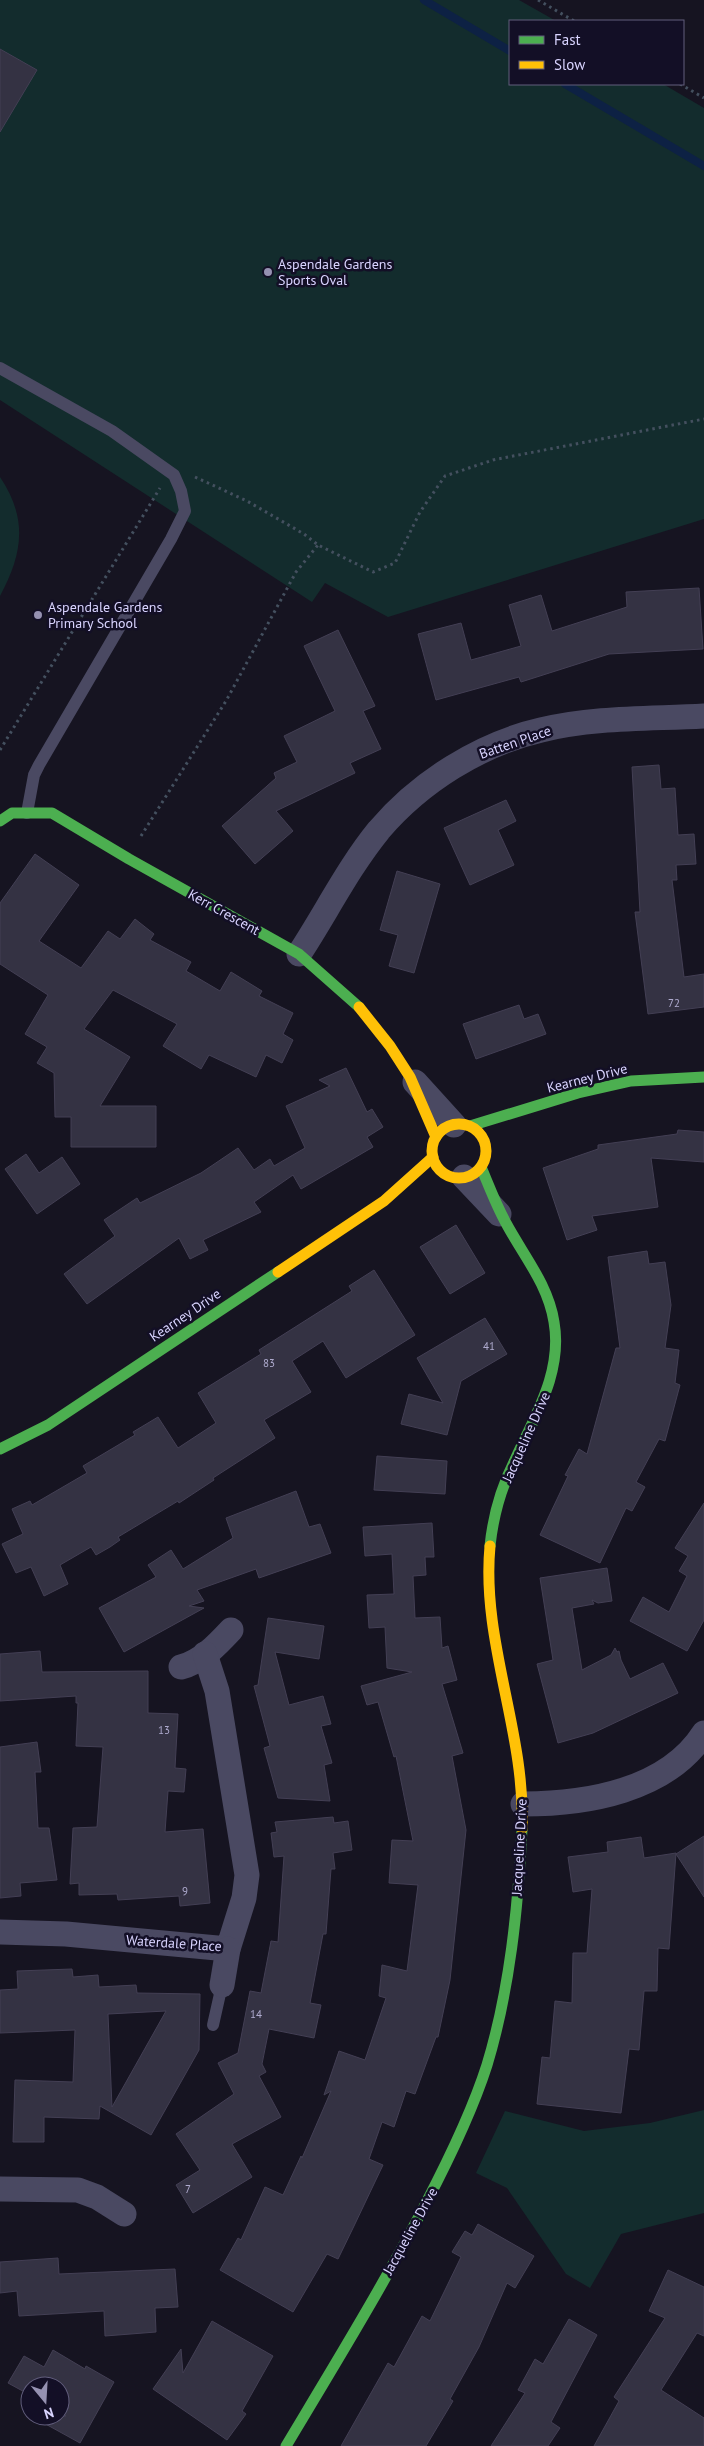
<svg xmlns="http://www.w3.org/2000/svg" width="704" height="2446" viewBox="0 0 704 2446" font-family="'PT Sans',sans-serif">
	<rect width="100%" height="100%" fill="#161421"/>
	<g fill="#132c2d">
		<polygon points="0,0 519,0 556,21 510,21 510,84 663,84 704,108 704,519 388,617 325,583 312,602 0,400"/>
		<path d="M0,477C28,519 23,553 0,596Z"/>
		<polygon points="704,2110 704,2213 621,2234 590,2288 566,2274 507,2188 476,2173 505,2111 584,2131 650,2123"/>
	</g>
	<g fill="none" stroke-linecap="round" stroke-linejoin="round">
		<g stroke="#0d2144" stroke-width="8">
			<polyline points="424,0 510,51"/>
			<polyline points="565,84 704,166"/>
		</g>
	</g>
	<g fill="#343243" stroke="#433f54" fill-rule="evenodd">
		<polygon points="0,49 37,70 0,132"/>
		<polygon points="699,588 703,649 609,654 521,682 519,677 436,700 418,634 461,623 471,660 521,646 509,605 541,595 552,631 627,607 626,592"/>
		<polygon points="338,630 375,706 363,711 381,749 350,763 355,773 276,811 293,831 255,864 222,826 276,778 274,773 297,762 284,736 335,711 304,646"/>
		<polygon points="659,765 661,789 675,788 678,835 694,834 696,864 676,865 677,880 672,880 684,977 704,974 704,1007 648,1014 635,912 640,912 632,767"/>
		<polygon points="506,800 516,821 498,830 514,865 470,885 444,828"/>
		<polygon points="35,854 79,885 39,941 81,968 108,931 120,939 135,919 154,934 150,940 191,962 186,971 220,991 231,972 262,991 259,996 293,1013 283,1034 293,1040 282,1063 266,1055 256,1077 209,1055 201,1069 163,1046 177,1024 113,990 84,1029 130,1057 100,1106 156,1106 156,1147 71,1147 71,1117 55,1117 54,1073 37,1063 47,1047 25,1034 48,995 0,964 0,903"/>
		<polygon points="397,871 440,884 414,973 389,966 398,935 380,930"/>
		<polygon points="519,1005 524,1019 538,1014 546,1034 476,1059 463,1024"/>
		<polygon points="346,1068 367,1112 372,1109 383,1127 367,1137 373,1147 301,1189 293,1175 254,1202 261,1212 203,1240 208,1250 190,1259 179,1238 87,1304 64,1274 115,1236 104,1220 137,1198 140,1203 201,1173 238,1148 254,1170 270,1159 274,1166 305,1148 286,1106 330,1086 319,1080"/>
		<polygon points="678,1130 704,1132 704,1162 651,1158 658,1207 592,1216 597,1230 567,1240 543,1168 598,1149 598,1145 677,1134"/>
		<polygon points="26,1154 39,1173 62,1157 80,1184 37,1214 5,1169"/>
		<polygon points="456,1225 485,1273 450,1294 420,1247"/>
		<polygon points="647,1251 649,1264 665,1262 671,1305 665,1348 679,1350 675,1383 680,1385 665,1441 659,1439 636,1482 645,1487 632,1511 626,1508 600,1563 540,1535 568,1476 565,1475 579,1449 587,1454 616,1348 620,1348 608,1257"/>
		<polygon points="374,1270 415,1335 346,1378 323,1341 292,1361 311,1392 264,1420 275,1438 213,1478 214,1480 179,1503 178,1501 118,1537 120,1540 110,1547 96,1555 91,1547 60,1565 68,1584 44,1596 31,1567 16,1573 2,1544 23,1534 12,1509 30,1501 32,1505 87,1473 83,1466 135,1435 133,1432 158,1417 178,1448 216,1423 198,1393 261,1354 259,1350 352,1291 349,1286"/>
		<polygon points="485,1318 507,1354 461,1381 447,1435 401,1424 409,1394 443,1403 417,1358"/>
		<polygon points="377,1456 447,1461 445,1494 374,1490"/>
		<polygon points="296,1491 309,1527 320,1524 331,1553 259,1578 256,1569 197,1590 204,1601 189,1606 204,1608 124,1652 99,1608 156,1577 148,1565 171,1550 183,1569 233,1538 226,1518"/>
		<polygon points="704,1503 704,1620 687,1651 630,1621 643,1597 669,1612 687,1576 679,1571 688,1556 675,1548"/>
		<polygon points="432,1523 434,1557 425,1557 426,1575 413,1576 415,1618 440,1617 442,1648 448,1646 457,1680 442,1684 463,1753 452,1756 466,1830 450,1980 438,2037 436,2037 415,2094 406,2091 394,2127 382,2122 369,2159 383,2165 354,2226 338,2259 327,2254 293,2312 220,2270 238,2238 241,2240 265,2187 283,2195 301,2156 302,2158 331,2091 324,2095 339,2051 365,2060 386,1998 379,1996 382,1965 407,1971 418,1885 389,1883 392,1840 413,1841 396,1756 394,1757 378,1702 367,1705 361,1686 412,1672 387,1668 385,1627 369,1628 367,1595 394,1594 392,1554 365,1556 363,1527"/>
		<polygon points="607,1568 612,1601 598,1603 592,1600 594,1604 572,1608 582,1670 611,1655 615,1648 617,1652 619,1651 621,1660 630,1679 663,1663 678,1693 593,1733 558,1743 537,1664 553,1660 540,1578"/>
		<polygon points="268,1618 324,1626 319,1659 275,1652 289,1705 323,1696 331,1724 321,1726 332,1763 324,1765 330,1801 278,1798 264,1748 270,1746 254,1686 258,1685"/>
		<polygon points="40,1651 42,1672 148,1671 148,1713 178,1714 175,1768 186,1769 184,1792 168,1791 165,1832 203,1829 210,1903 180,1906 179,1896 118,1900 117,1894 79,1895 79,1883 70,1884 73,1828 97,1827 103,1747 76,1746 78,1703 76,1703 76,1696 0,1701 0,1654"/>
		<polygon points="37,1742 41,1772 35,1772 38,1828 49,1828 57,1880 20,1883 21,1896 0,1898 0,1747"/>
		<polygon points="333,1817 334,1823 348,1821 352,1850 333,1853 335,1869 331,1869 326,1934 323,1934 310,2003 321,2005 314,2038 269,2029 262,2064 266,2072 259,2076 281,2117 232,2144 252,2177 193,2213 176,2185 200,2170 176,2134 234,2094 218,2063 238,2053 250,1991 261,1993 271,1941 278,1942 284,1856 274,1857 271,1833 277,1832 275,1822"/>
		<polygon points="704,1836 704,1897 676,1854"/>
		<polygon points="641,1837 644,1858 676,1853 669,1949 658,1948 657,1991 644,1991 639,2050 629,2049 621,2113 537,2104 542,2057 550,2058 555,2001 572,2003 573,1953 587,1953 592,1889 573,1892 568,1857 608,1852 607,1842"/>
		<path d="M72,1969L73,1977L98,1975L99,1987L136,1985L137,1993L200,1994L199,2050L151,2135L100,2106L99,2119L44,2117V2142H13L15,2080L73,2082L75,2030L0,2033V1990L18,1989L17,1971ZM166,2011L112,2107L108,2014Z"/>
		<polygon points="478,2224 534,2256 515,2288 507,2283 479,2347 450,2399 453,2401 426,2446 341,2446 388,2363 394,2367 422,2316 430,2321 461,2257 452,2252 465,2231 472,2235"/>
		<polygon points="58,2258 59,2274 175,2269 178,2307 155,2308 156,2332 105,2336 104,2311 19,2316 17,2291 0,2293 0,2262"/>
		<polygon points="668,2270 704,2287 704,2336 697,2333 661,2390 704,2418 704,2446 594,2446 619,2401 614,2397 665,2318 649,2311"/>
		<polygon points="569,2319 597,2335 551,2422 560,2428 548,2446 491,2446 525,2393 518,2390 535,2359 543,2364"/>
		<polygon points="212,2321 273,2356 242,2411 246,2414 227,2440 153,2389 181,2349 183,2373"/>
		<polygon points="53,2350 85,2369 86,2366 114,2382 80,2443 31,2416 66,2416 60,2412 60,2386 30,2386 30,2395 8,2383 24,2356 44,2367"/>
	</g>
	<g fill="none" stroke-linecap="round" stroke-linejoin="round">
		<g stroke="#44505f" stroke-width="3" stroke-dasharray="2.5 4" stroke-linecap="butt">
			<polyline points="538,0 574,21"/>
			<polyline points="680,84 704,98"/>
			<polyline points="195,477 247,501 304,534 318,545 373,572 395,563 420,512 445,476 493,460 704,419"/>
			<polyline points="0,750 160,488"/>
			<polyline points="141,836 226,701 296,572 318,545"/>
		</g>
		<g stroke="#4a4962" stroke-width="12">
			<polyline points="0,368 112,431 174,475 181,491 185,511 171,539 39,765 34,775 27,813"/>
			<polyline points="213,2025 222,1985"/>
		</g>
		<g stroke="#4a4962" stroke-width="25">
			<path d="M299,954C326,913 348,868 379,830C420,782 480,744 541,730C594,717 650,719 704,716"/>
			<polyline points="415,1082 454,1125"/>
			<polyline points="464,1177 499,1214"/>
			<path d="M181,1667C201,1662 217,1645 231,1630"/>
			<path d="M523,1804C586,1804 667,1791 704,1733"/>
			<polyline points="0,1932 66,1934 228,1949 244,1898 247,1875 217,1691 205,1654"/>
			<polyline points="222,1985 228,1949"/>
			<polyline points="0,2189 78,2190 97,2197 124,2214"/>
		</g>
		<g stroke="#4caf50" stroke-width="11">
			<polyline points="0,821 12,813 52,813 129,859 299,954 359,1007"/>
			<polyline points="470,1126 578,1093 631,1081 704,1077"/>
			<path d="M481,1167C489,1186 496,1205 506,1223C523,1255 548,1284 554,1322C563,1373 534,1417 514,1462C501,1488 493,1517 490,1546"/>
			<polyline points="0,1449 48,1425 278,1272"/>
			<path d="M286,2446C334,2366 383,2286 426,2203C449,2159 472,2112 487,2065C510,1989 518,1908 522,1829"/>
		</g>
		<g stroke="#ffc107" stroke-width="11">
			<polyline points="359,1007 390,1046 410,1077 436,1137"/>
			<circle cx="459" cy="1151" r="27"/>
			<polyline points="278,1272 384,1201 433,1157"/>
			<path d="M490,1546C481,1642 526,1733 522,1829"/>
		</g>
	</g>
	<g fill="#9591b1" stroke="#130f26" stroke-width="2">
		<circle cx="268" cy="272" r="5"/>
		<circle cx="38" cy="615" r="5"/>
	</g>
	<g text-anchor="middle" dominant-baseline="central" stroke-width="5" stroke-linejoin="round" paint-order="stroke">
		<g font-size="11" fill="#b0acd0">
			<text x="674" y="1003">72</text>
			<text x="489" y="1346">41</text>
			<text x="269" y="1363">83</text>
			<text x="164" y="1730">13</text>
			<text x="185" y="1891">9</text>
			<text x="256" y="2014">14</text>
			<text x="188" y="2189">7</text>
		</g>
		<g font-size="14" fill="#d9d4ff" stroke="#130f26" text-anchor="start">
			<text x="278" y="264">Aspendale Gardens<tspan x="278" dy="16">Sports Oval</tspan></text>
			<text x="48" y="607">Aspendale Gardens<tspan x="48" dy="16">Primary School</tspan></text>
		</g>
		<g font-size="14" fill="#d9d4ff" stroke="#130f26">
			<text transform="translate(515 742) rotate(-19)">Batten Place</text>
			<text transform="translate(224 912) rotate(29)">Kerr Crescent</text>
			<text transform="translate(587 1078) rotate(-14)">Kearney Drive</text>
			<text transform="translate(185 1315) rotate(-34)">Kearney Drive</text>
			<text transform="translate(526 1437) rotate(-66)">Jacqueline Drive</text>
			<text transform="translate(519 1847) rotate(-87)">Jacqueline Drive</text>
			<text transform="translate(174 1943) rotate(4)">Waterdale Place</text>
			<text transform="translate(410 2231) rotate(-61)">Jacqueline Drive</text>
		</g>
	</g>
	<rect x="509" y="20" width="175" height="65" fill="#130f26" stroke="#625e7d"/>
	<rect x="519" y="36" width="25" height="8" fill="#4caf50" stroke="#625e7d"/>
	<text x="554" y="45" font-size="15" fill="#d9d4ff">Fast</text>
	<rect x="519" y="61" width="25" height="8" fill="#ffc107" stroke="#625e7d"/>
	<text x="554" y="70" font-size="15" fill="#d9d4ff">Slow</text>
	<g transform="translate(45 2401) rotate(162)"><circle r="24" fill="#130f26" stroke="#625e7d"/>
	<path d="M0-4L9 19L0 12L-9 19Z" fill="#9591b1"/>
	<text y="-8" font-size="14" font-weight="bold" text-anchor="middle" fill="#d9d4ff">N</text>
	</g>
</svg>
